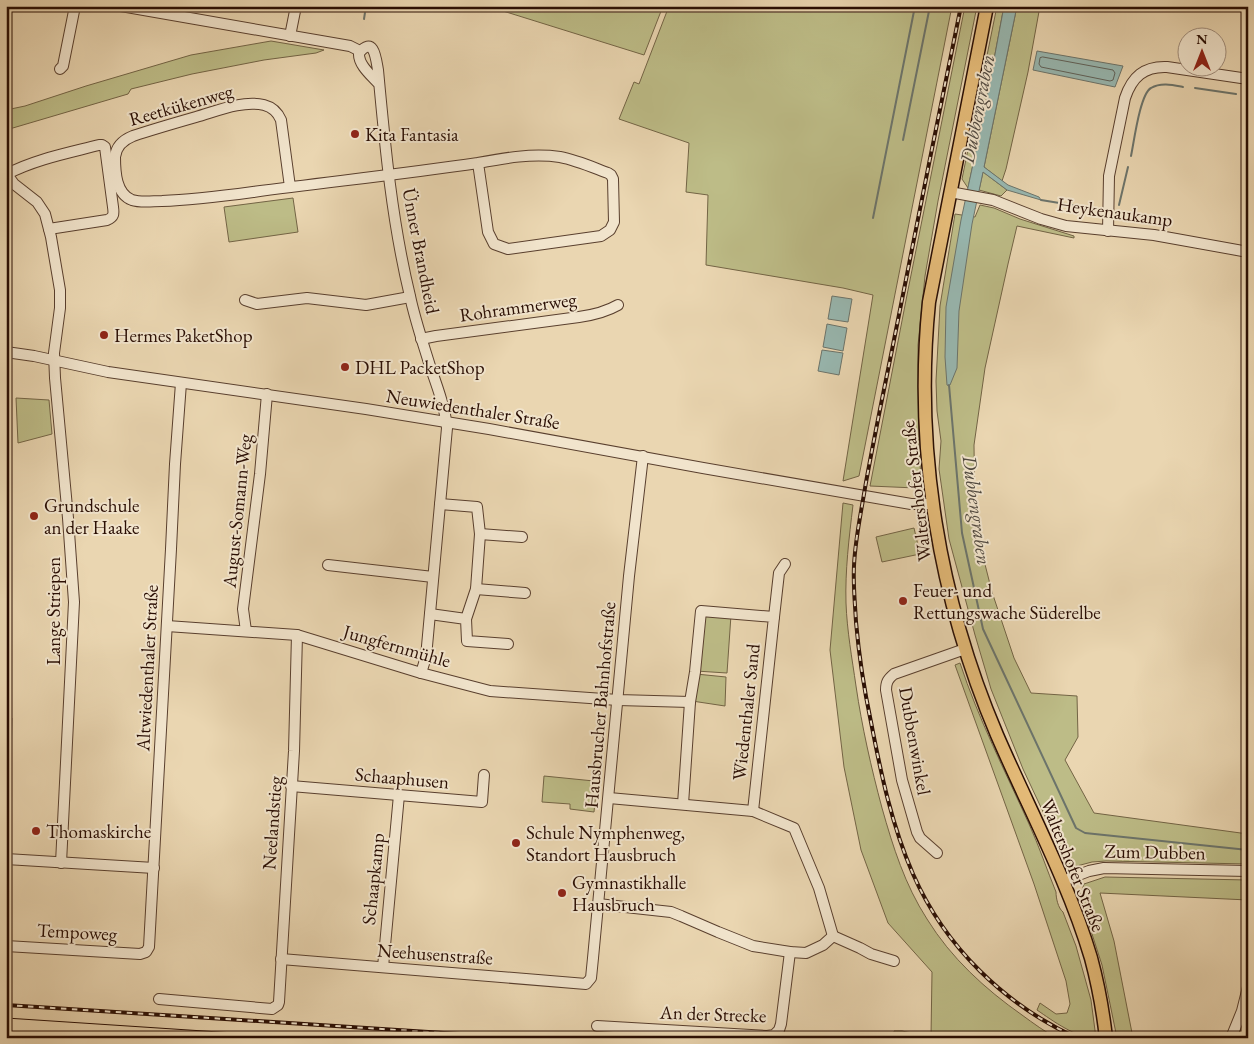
<svg xmlns="http://www.w3.org/2000/svg" width="1254" height="1044" viewBox="0 0 1254 1044" font-family="'EB Garamond',serif">
	<rect width="100%" height="100%" fill="#ead6b1"/>
	<filter id="stains"><feTurbulence type="fractalNoise" baseFrequency=".004" numOctaves="4"/><feColorMatrix values="0 0 0 0 .2 0 0 0 0 .09 0 0 0 0 .02 0 0 0 .5 -.17"/></filter>
	<radialGradient id="worn" r=".72"><stop offset=".6" stop-color="#630" stop-opacity="0"/><stop offset="1" stop-color="#630" stop-opacity=".3"/></radialGradient>
	<g fill="#bdbc87" stroke="#736445">
		<polygon points="487,6 663,6 644,55"/>
		<polygon points="669,6 952,6 859,476 843,481 873,295 843,288 706,265 708,195 686,192 689,143 619,119 634,82 639,84"/>
		<polygon points="965,6 977,6 938,201 925,276 918,345 918,385 919,445 921,481 916,488 870,486 907,295"/>
		<polygon points="997,6 1004,6 984,113 968,188 962,179"/>
		<polygon points="1017,6 1040,6 1028,72 1006,169 1002,181 984,167"/>
		<polygon points="271,41 324,50 316,53 264,60 192,74 131,89 128,94 6,130 6,110 25,106 86,86 191,55"/>
		<polygon points="983,172 1007,190 1001,196 979,190"/>
		<polygon points="293,198 298,232 229,242 224,207"/>
		<polygon points="980,205 994,208 1020,219 1074,236 1074,238 1017,226 1008,264 985,368 974,445 975,525 992,592 1014,658 1031,693 1077,696 1078,737 1065,760 1094,813 1248,834 1248,864 1106,861 1092,862 1073,867 1068,862 1063,849 1060,848 1023,769 991,689 975,635 949,539 939,469 941,441 937,411 936,381 940,306 955,214 975,217"/>
		<polygon points="16,398 49,400 52,434 18,443"/>
		<path d="M843,503L853,505C849,538 845,571 846,603C847,631 852,658 856,686C862,727 871,767 882,808C893,847 905,885 927,919C951,958 985,989 1022,1015C1033,1023 1045,1032 1057,1038H894V1031H902L931,1037L932,972L888,923L861,850L844,767L830,650Z"/>
		<polygon points="914,528 920,554 882,562 876,537"/>
		<polygon points="703,613 731,615 727,673 696,671"/>
		<path d="M960,663C978,718 1005,771 1029,824C1039,846 1047,870 1056,892C1056,898 1058,908 1063,912L1076,946L1091,1000L1096,1038C1076,1038 1053,1021 1037,1010L1040,1003L1056,1014L1067,1013L1070,1004L1066,981L1034,884L955,665Z"/>
		<polygon points="696,674 726,677 725,706 692,701"/>
		<polygon points="12,718 11,755 6,754 6,719"/>
		<polygon points="544,776 594,781 593,790 594,781 597,782 594,812 570,809 570,804 542,802"/>
		<polygon points="1105,877 1248,880 1248,900 1100,893 1114,941 1133,1038 1117,1038 1102,965 1081,900 1081,893 1084,884"/>
	</g>
	<g fill="#98b8b1" stroke="#6c746b">
		<polygon points="1004,6 1017,6 984,167 1008,185 1039,197 1041,200 1007,190 983,172 972,224 959,311 957,368 950,385 949,386 947,385 945,357 946,307 961,220 984,113"/>
		<polygon points="1037,51 1123,66 1115,87 1033,70"/>
		<polygon points="832,296 852,299 848,322 828,319"/>
		<polygon points="827,324 847,328 843,351 823,347"/>
		<polygon points="822,350 843,353 839,375 818,371"/>
	</g>
	<g fill="none" stroke-linecap="round" stroke-linejoin="round">
		<polygon stroke="#60625a" stroke-width="1" points="1043,57 1113,70 1115,73 1113,80 1110,81 1041,67 1039,64 1040,58"/>
		<g stroke="#6c746b" stroke-width="2">
			<polyline points="364,19 366,6"/>
			<polyline points="1195,88 1236,94"/>
			<polyline points="903,140 930,6"/>
			<path d="M1131,156C1134,142 1140,94 1151,88C1161,82 1173,85 1183,87"/>
			<polyline points="1041,200 1096,209"/>
			<polyline points="1119,205 1128,167"/>
			<polyline points="873,218 915,6"/>
			<polyline points="949,385 962,533 983,629 1076,828 1085,833 1248,850"/>
		</g>
		<defs>
			<g id="minor">
				<polyline points="121,6 350,46 360,51"/>
				<polyline points="290,36 296,6"/>
				<polyline points="60,69 63,66 75,6"/>
				<path d="M379,84C372,76 358,65 359,53C374,35 376,59 378,70C385,146 392,222 410,296C415,320 423,343 430,366C437,386 445,407 447,428L426,657L421,673"/>
				<polyline points="6,173 14,184 37,202 45,214 51,237 60,290 60,308 54,353 55,378 68,518 74,602 61,863"/>
				<path d="M7,174C36,159 68,153 99,145H102L105,147L113,207C114,214 114,217 107,220L49,229"/>
				<path d="M290,187L281,120C278,113 272,107 264,105C242,100 217,111 196,117C175,123 154,129 133,136C123,140 116,146 115,157C115,172 116,194 132,200C141,203 153,201 162,201C193,200 223,196 253,192C328,182 403,174 478,163L488,232L494,244L508,249L601,236L610,230L614,222L613,179L611,175L608,173C592,167 576,160 560,157C532,153 505,158 478,163"/>
				<polyline points="950,192 993,200 1041,219 1066,226 1154,235 1248,252"/>
				<path d="M1108,231L1109,176L1125,98C1132,77 1144,66 1167,67L1248,79"/>
				<polyline points="245,300 257,304 307,298 366,305 410,297"/>
				<path d="M421,339L436,336L579,317C593,315 606,312 618,305"/>
				<polyline points="6,352 34,356 108,372 366,409 489,429 703,468 911,504 933,504"/>
				<polyline points="440,504 477,507 480,534 476,589 466,619"/>
				<polyline points="480,534 522,537"/>
				<polyline points="328,565 433,577"/>
				<polyline points="476,589 525,593"/>
				<polyline points="430,614 466,619 467,641 508,644"/>
				<polyline points="774,617 779,573 785,564"/>
				<polyline points="167,626 297,635 421,673 490,691 618,700 690,702"/>
				<polyline points="246,631 243,609 260,474 267,394"/>
				<polyline points="291,786 482,802 484,775"/>
				<polyline points="609,798 753,811 794,828 819,888 833,936"/>
				<polyline points="683,804 690,702 695,672 701,611 774,617 753,811"/>
				<path d="M937,853L920,838L917,832L902,780L886,690C886,682 888,679 894,674L965,649"/>
				<polyline points="6,859 154,868"/>
				<polyline points="1063,881 1089,871 1104,868 1248,871"/>
				<polyline points="598,904 671,912 681,916 718,932 753,946 790,952 806,953 823,945 833,936"/>
				<polyline points="833,936 860,948 871,954 894,961"/>
				<polyline points="6,946 140,954 146,952 149,947 171,549 175,464 181,383"/>
				<polyline points="281,959 586,984 591,978 593,958 629,576 643,456"/>
				<polyline points="383,967 399,795"/>
				<polyline points="159,999 272,1009 278,1005 279,1002 294,751 297,635"/>
				<polyline points="597,1026 767,1036 774,1035 779,1030 781,1024 790,952"/>
				<polyline points="1231,1038 1242,1011 1248,987"/>
			</g>
			<path id="major" d="M987,6L929,302C914,449 939,599 997,735C1029,809 1068,881 1091,958C1098,984 1103,1011 1106,1038"/>
		</defs>
		<use href="#minor" stroke="#593f2e" stroke-width="12"/>
		<use href="#major" stroke="#290d03" stroke-width="15"/>
		<use href="#minor" stroke="#f1e4cc" stroke-width="10"/>
		<use href="#major" stroke="#e5bb78" stroke-width="12"/>
		<polyline stroke="#290d03" stroke-width="1" points="6,1018 310,1038"/>
		<defs>
			<g id="rail">
				<path d="M961,6C937,122 914,239 891,355C882,399 873,443 865,488C861,513 855,540 854,566C853,584 855,603 856,622C859,656 864,689 871,722C881,774 892,826 913,874C945,947 1005,1005 1077,1038"/>
				<polyline points="6,1005 523,1038"/>
			</g>
		</defs>
		<use href="#rail" stroke="#290d03" stroke-width="4"/>
		<use href="#rail" stroke="#f1e4cc" stroke-width="2" stroke-dasharray="5.5" stroke-linecap="butt"/>
	</g>
	<g fill="#8f2418" stroke="#f1e4cc" stroke-width="2">
		<circle cx="355" cy="134" r="5"/>
		<circle cx="104" cy="335" r="5"/>
		<circle cx="345" cy="367" r="5"/>
		<circle cx="34" cy="516" r="5"/>
		<circle cx="903" cy="601" r="5"/>
		<circle cx="36" cy="831" r="5"/>
		<circle cx="516" cy="843" r="5"/>
		<circle cx="562" cy="893" r="5"/>
	</g>
	<g text-anchor="middle" dominant-baseline="central" stroke-width="4" stroke-linejoin="round" paint-order="stroke">
		<g font-size="19" fill="#290d03" stroke="#f1e4cc">
			<text transform="translate(181 105) rotate(-16)">Reetkükenweg</text>
			<text transform="translate(1115 212) rotate(8)">Heykenaukamp</text>
			<text transform="translate(421 251) rotate(79)">Ünner Brandheid</text>
			<text transform="translate(518 307) rotate(-8)">Rohrammerweg</text>
			<text transform="translate(473 409) rotate(9)">Neuwiedenthaler Straße</text>
			<text transform="translate(916 491) rotate(-97)">Waltershofer Straße</text>
			<text transform="translate(237 511) rotate(-84)">August-Somann-Weg</text>
			<text transform="translate(53 611) rotate(-90)">Lange Striepen</text>
			<text transform="translate(397 646) rotate(16)">Jungfernmühle</text>
			<text transform="translate(147 668) rotate(-87)">Altwiedenthaler Straße</text>
			<text transform="translate(600 705) rotate(-85)">Hausbrucher Bahnhofstraße</text>
			<text transform="translate(746 712) rotate(-84)">Wiedenthaler Sand</text>
			<text transform="translate(915 741) rotate(80)">Dubbenwinkel</text>
			<text transform="translate(402 778) rotate(5)">Schaaphusen</text>
			<text transform="translate(272 823) rotate(-86)">Neelandstieg</text>
			<text transform="translate(1155 852) rotate(1)">Zum Dubben</text>
			<text transform="translate(1073 865) rotate(68)">Waltershofer Straße</text>
			<text transform="translate(373 879) rotate(-84)">Schaapkamp</text>
			<text transform="translate(77 932) rotate(3)">Tempoweg</text>
			<text transform="translate(435 954) rotate(4)">Neehusenstraße</text>
			<text transform="translate(713 1014) rotate(2)">An der Strecke</text>
		</g>
		<g font-size="19" fill="#290d03" stroke="#f1e4cc" text-anchor="start">
			<text x="365" y="134">Kita Fantasia</text>
			<text x="114" y="335">Hermes PaketShop</text>
			<text x="355" y="367">DHL PacketShop</text>
			<text x="44" y="505">Grundschule<tspan x="44" dy="22">an der Haake</tspan></text>
			<text x="913" y="590">Feuer- und<tspan x="913" dy="22">Rettungswache Süderelbe</tspan></text>
			<text x="46" y="831">Thomaskirche</text>
			<text x="526" y="832">Schule Nymphenweg,<tspan x="526" dy="22">Standort Hausbruch</tspan></text>
			<text x="572" y="882">Gymnastikhalle<tspan x="572" dy="22">Hausbruch</tspan></text>
		</g>
		<g font-size="20" font-style="italic" fill="#504940" stroke="#f1e4cc">
			<text transform="translate(977 109) rotate(-79)">Dubbengraben</text>
			<text transform="translate(977 510) rotate(82)">Dubbengraben</text>
		</g>
	</g>
	<rect width="1254" height="1044" fill="none" stroke="#ead6b1" stroke-width="25"/>
	<rect x="8" y="8" width="1239" height="1029" fill="none" stroke="#290d03" stroke-width="2.5"/>
	<rect x="12" y="12" width="1229" height="1019" fill="none" stroke="#290d03"/>
	<g transform="translate(1202 52)"><circle r="24" fill="#f1e4cc" stroke="#a18e7c"/>
	<path d="M0-4L9 19L0 12L-9 19Z" fill="#8f2418"/>
	<text y="-8" font-size="14" font-weight="bold" text-anchor="middle" fill="#290d03">N</text>
	</g>
	<rect width="100%" height="100%" filter="url(#stains)"/>
	<rect width="100%" height="100%" fill="url(#worn)"/>
</svg>
